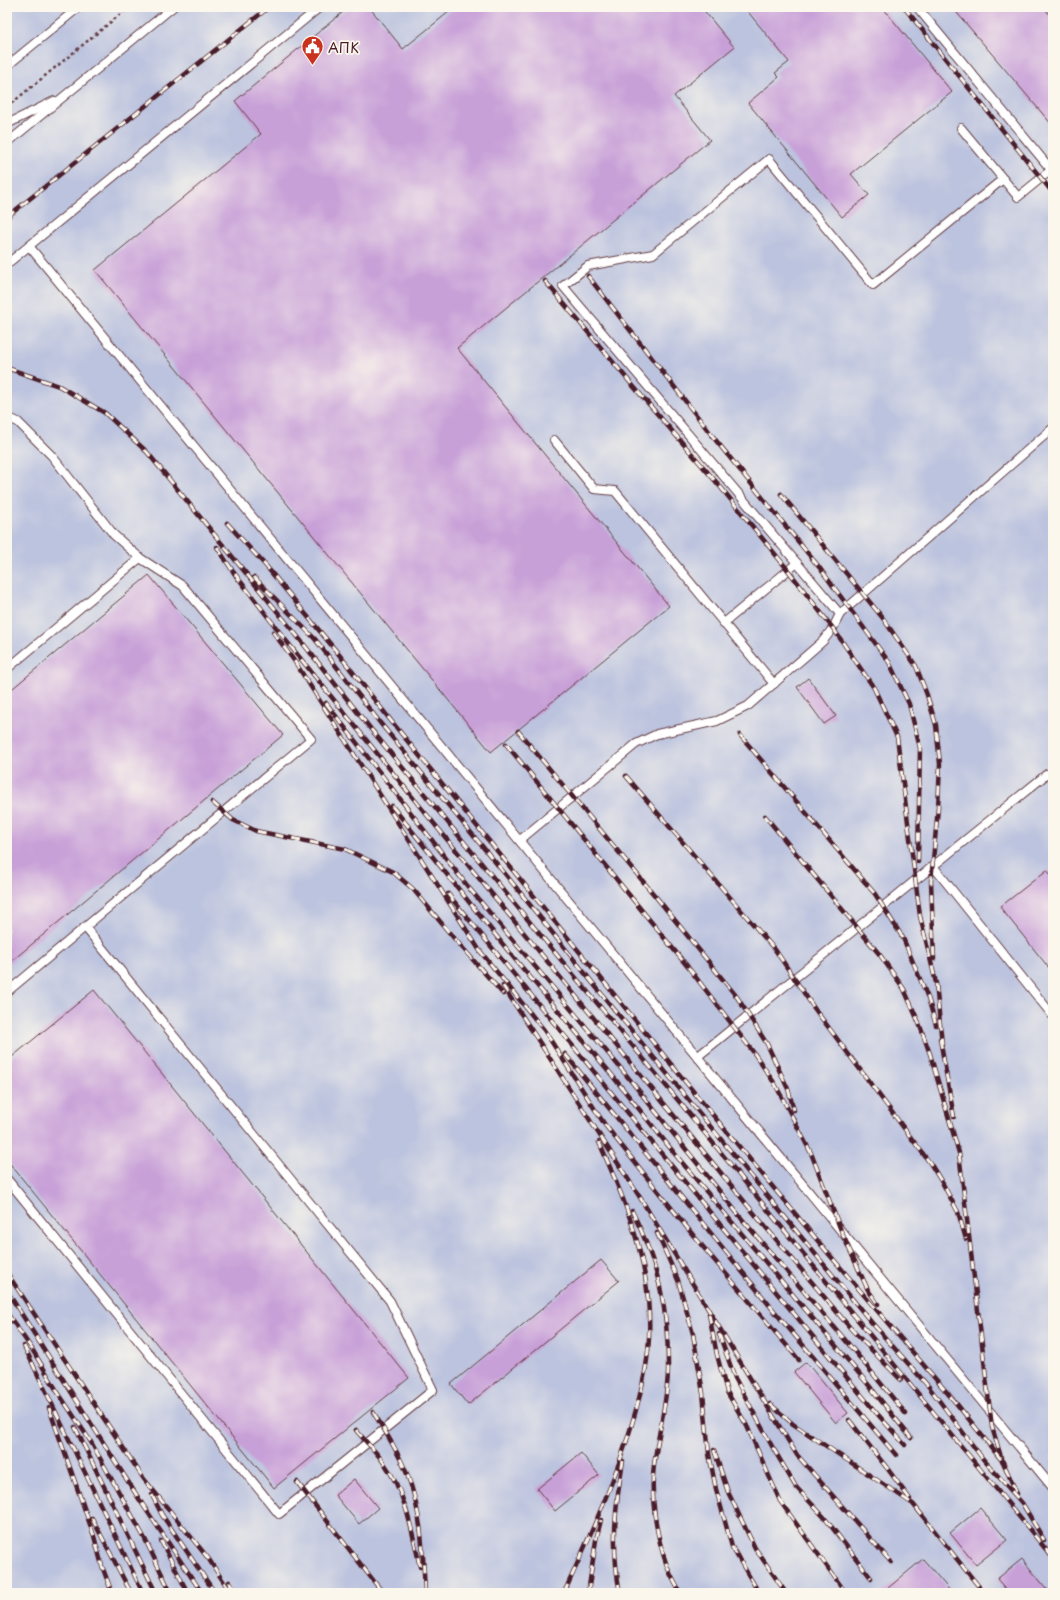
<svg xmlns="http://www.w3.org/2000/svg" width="1060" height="1600" viewBox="0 0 1060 1600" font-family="'Playpen Sans',sans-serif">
	<rect width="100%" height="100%" fill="#fbf7ec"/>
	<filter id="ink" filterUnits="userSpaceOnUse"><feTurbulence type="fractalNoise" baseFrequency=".025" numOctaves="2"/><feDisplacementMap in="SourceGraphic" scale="8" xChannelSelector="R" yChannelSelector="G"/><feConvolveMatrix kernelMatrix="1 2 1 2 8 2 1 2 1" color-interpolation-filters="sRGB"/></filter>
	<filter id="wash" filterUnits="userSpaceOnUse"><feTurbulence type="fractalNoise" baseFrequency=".012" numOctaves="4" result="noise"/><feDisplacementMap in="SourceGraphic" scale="16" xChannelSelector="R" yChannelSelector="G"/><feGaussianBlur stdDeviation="0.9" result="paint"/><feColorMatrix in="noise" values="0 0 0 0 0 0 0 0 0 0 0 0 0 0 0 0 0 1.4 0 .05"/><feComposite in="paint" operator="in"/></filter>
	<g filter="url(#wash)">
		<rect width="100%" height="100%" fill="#f2ead1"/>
		<rect fill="#bcc3de" x="7" y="7" width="1046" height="1586"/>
		<g id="blocks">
			<g fill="#c8a0d8">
				<polygon points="349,7 369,7 403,49 455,7 701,7 734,47 674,96 710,140 457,348 669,606 491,752 95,270 261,134 235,101"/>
				<polygon points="744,7 882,7 952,92 851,174 869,195 842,217 748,103 779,77 775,73 789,62"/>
				<polygon points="952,7 1043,7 1053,18 1053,126"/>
				<polygon points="149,575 283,735 7,965 7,693"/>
				<polygon points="808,678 836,716 824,724 797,687"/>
				<polygon points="1047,870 1053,878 1053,973 1000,907"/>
				<polygon points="94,990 409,1378 274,1488 7,1160 7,1061"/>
				<polygon points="601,1260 619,1281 468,1405 451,1384"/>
				<polygon points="806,1362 848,1413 836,1423 794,1372"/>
				<polygon points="581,1453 599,1475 555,1511 537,1489"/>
				<polygon points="354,1479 378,1508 359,1524 335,1495"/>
				<polygon points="980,1508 1007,1540 976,1565 950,1533"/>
				<polygon points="923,1559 952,1593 882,1593"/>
				<polygon points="1022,1559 1050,1593 1009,1593 997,1579"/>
			</g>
		</g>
	</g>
	<g filter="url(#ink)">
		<use href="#blocks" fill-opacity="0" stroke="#633d44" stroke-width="1"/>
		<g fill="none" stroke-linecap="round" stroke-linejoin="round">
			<defs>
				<g id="lane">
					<polyline points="917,7 1053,172"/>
					<polyline points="7,66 79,7"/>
					<polyline points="7,124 54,101"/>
					<polyline points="961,128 1018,197 1051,170"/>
					<polyline points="7,143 173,7"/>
					<polyline points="29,246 1053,1488"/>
					<polyline points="7,264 320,7"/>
					<polyline points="7,417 18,422 52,456 114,535 140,558 183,586 311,739 7,992"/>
					<polyline points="554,440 594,489 615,491 774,684"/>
					<polyline points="840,614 563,286 588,266 653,254 769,159 873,285 1003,179"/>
					<polyline points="724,623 797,563"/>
					<polyline points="7,669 140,558"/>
					<polyline points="520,840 636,744 657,734 717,721 748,706 823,641 833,628 840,614 1053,428"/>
					<polyline points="933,866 1053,1016"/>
					<polyline points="697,1057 1047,774"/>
					<polyline points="7,1179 279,1514 433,1390 390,1301 85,927"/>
				</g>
			</defs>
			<use href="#lane" stroke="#633d44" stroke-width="10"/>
			<polyline stroke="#633d44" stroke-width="2.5" stroke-dasharray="3 3" stroke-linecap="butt" points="7,107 129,7"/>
			<use href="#lane" stroke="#fff" stroke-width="8"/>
			<defs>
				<g id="rail">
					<polyline points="904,7 1053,193"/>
					<polyline points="7,217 269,7"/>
					<polyline points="588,276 718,443 819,567 889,662 909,704 920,748 918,862"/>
					<polyline points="545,281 634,387 718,484 784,565 835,631 874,688 897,737 920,916 936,983 942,1044"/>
					<polyline points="7,368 59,386 105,413 147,452 294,632 370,728 547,943 682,1105 811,1263 1053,1558"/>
					<polyline points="781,494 882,617 916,666 927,695 936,725 940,764 938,808 931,881 934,959"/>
					<polyline points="227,523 266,566 337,652 392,722 697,1096 828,1253 956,1403 1003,1462 1017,1494"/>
					<polyline points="217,547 238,579"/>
					<polyline points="235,574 288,643 418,804 758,1218 852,1330 901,1380"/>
					<polyline points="254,577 315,639 381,724 506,875 604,997 872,1323 929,1387 983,1459 1022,1503 1044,1540"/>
					<polyline points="273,632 295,662 480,951 544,1030 605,1125 693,1235 799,1360"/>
					<polyline points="326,703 469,888 623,1071 742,1219 846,1341 906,1414"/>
					<polyline points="518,731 661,903 737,997 767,1044 788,1089 794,1110"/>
					<polyline points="740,735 875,894 903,938 928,998 936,1025"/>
					<polyline points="506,744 688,967 754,1053 775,1084 811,1153 842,1233 868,1290 878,1304"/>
					<polyline points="626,776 776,951 814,1008 930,1163 943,1184 958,1212 966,1239"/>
					<polyline points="212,802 233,820 256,831 345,849 393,872 413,889 453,937 503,994"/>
					<polyline points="392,806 514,958 607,1069 679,1159 867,1383 911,1438"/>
					<polyline points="765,816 880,955 904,989 919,1023 930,1054 959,1153 992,1427 1001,1457"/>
					<polyline points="448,894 651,1141 873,1409 905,1445"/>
					<polyline points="503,986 641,1199 797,1455 891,1562"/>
					<polyline points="940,1039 954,1117"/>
					<polyline points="565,1054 775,1312 896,1455"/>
					<path d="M632,1211C659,1265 669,1312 668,1372C667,1403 658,1434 654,1465C650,1497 656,1535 667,1566C670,1575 676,1584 680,1593"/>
					<polyline points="657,1233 678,1280 693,1334 703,1393 709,1454 716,1489 732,1547 759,1593"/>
					<polyline points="7,1273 144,1479 208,1558 231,1593"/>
					<polyline points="7,1291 141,1502 202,1593"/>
					<polyline points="7,1313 32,1349 57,1391 91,1442 145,1539 171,1593"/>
					<polyline points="709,1314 717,1355 727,1392 747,1426 780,1501 846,1593"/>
					<polyline points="719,1334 735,1378 773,1448 796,1487 824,1517 871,1578"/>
					<polyline points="24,1346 143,1593"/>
					<polyline points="770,1404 793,1424 913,1504 984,1593"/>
					<polyline points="49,1408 94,1536 102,1566 112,1593"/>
					<path d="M373,1412C386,1432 398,1452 407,1474C422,1512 423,1553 425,1593"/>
					<polyline points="849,1420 887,1468 910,1499"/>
					<polyline points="75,1427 156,1593"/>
					<path d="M356,1430C365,1441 376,1451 384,1463C406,1493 412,1532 420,1567"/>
					<polyline points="714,1450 728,1492 755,1548 786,1593"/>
					<polyline points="297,1482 383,1593"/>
					<polyline points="152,1495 162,1515 215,1593"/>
					<polyline points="92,1518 131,1593"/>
					<polyline points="161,1541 188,1593"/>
					<polyline points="229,1582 238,1593"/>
					<path d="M564,1593C596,1523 630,1448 645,1372C651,1341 650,1306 645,1276C637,1229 618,1185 599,1142"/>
					<polyline points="588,1593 596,1540 601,1520"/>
					<path d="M620,1593C611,1548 615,1506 623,1461"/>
				</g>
			</defs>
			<use href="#rail" stroke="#4a1f2b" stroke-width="4.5"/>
			<use href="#rail" stroke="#fbf7ec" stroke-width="3" stroke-dasharray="9" stroke-linecap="butt"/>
		</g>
	</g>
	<defs>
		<symbol id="civic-pin" viewBox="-11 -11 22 30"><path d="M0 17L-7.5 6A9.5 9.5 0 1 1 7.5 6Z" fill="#c8321e" stroke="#fbf7ec"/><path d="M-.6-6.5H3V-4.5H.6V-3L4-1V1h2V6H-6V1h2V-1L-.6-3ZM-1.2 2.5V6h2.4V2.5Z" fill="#fff"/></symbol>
	</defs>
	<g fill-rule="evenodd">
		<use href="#civic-pin" x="300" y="34" width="25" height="34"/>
	</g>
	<g text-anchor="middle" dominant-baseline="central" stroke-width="3.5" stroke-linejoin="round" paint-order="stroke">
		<g font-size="14" fill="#4a1f2b" stroke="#fbf7ec" text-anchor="start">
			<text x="328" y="47">АПК</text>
		</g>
	</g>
	<rect width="1060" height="1600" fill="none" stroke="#fbf7ec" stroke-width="24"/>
</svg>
